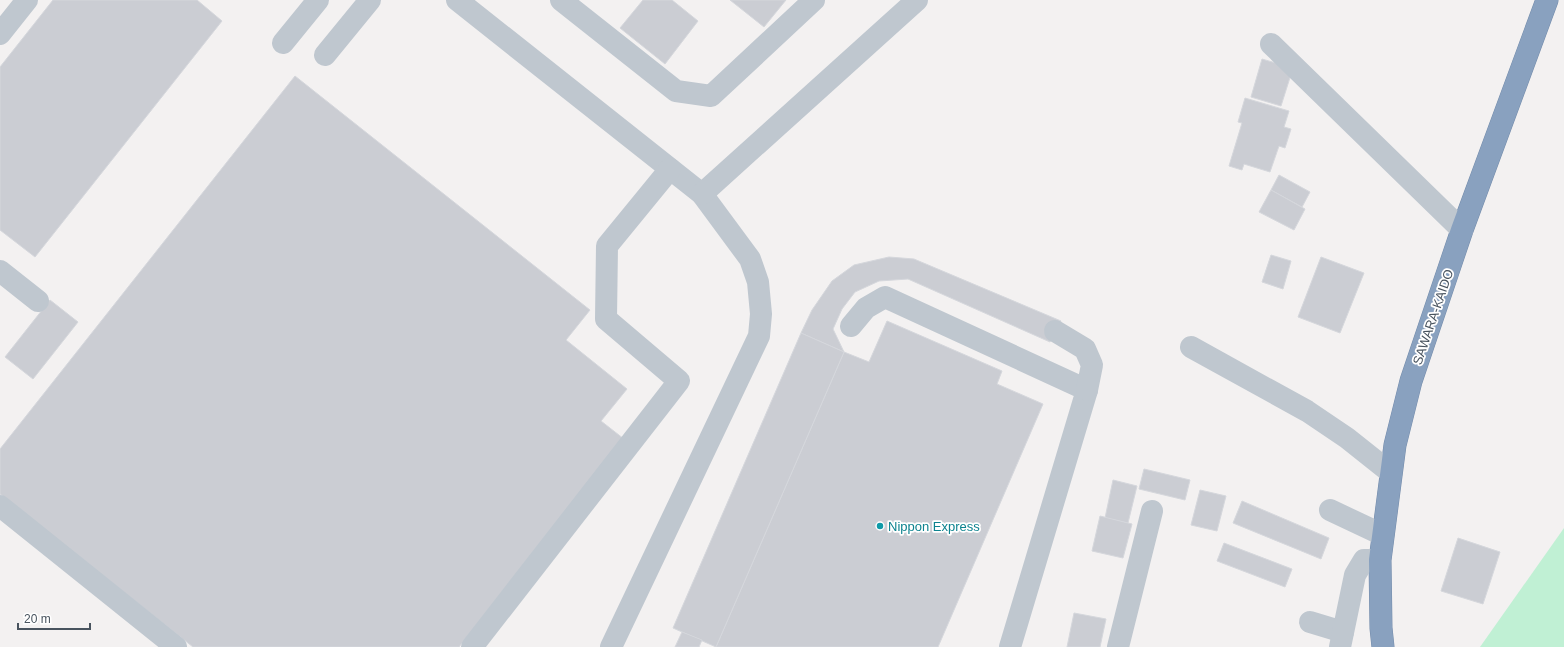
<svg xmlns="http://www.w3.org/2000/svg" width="1564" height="647" viewBox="0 0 1564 647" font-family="Arial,sans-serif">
	<rect width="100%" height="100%" fill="#f3f1f1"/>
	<polygon fill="#c0f0d4" points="1564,528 1564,647 1480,647"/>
	<g fill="#cbcdd3" stroke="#d5d7dc">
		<polygon points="53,0 197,0 222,21 35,257 0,230 0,67"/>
		<polygon points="643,0 672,0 698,21 665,64 620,28"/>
		<polygon points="730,0 786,0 764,27"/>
		<polygon points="1262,59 1293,68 1281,106 1251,97"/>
		<polygon points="295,76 590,310 566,340 627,389 601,421 624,439 459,647 193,647 0,494 0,449"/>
		<polygon points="1245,98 1289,111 1284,127 1291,129 1285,148 1279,146 1270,172 1244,164 1242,170 1229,166 1242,123 1238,122"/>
		<polygon points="1279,175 1310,192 1302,207 1271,190"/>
		<polygon points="1271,190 1305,209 1294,230 1259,212"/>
		<polygon points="1271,255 1291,261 1283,289 1262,282"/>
		<polygon points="889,257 914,259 1061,321 1050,342 908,279 879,281 855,292 842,309 833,329 844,352 801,333 812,310 832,281 854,265"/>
		<polygon points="1321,257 1364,273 1340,333 1298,317"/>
		<polygon points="50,300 78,322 33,379 5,357"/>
		<polygon points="887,321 1002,371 997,384 1043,404 938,647 716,647 844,352 869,362"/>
		<polygon points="801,333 844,352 716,647 673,628"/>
		<polygon points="1144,469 1190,480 1185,500 1139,489"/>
		<polygon points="1113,480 1137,486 1128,523 1105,518"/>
		<polygon points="1200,490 1226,496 1217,531 1191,525"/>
		<polygon points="1242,501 1329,538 1321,559 1233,523"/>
		<polygon points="1100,516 1132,524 1123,558 1092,551"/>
		<polygon points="1458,538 1500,552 1483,604 1441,591"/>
		<polygon points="1224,543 1292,569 1285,587 1217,561"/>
		<polygon points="1074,613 1106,619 1100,647 1067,647"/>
		<polygon points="682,632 702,640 699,647 675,647"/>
	</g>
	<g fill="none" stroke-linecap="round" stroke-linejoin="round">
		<defs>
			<polyline id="highway" points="1383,647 1381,628 1380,560 1395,445 1411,381 1462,230 1547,0"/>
		</defs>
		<use href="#highway" stroke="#748cab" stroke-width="23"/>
		<g stroke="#bfc7cf" stroke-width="22">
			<polyline points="457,0 702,194 750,259 758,282 761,314 759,336 611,647"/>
			<polyline points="561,0 676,91 711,96 814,0"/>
			<polyline points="0,34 27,0"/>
			<polyline points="283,43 318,0"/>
			<polyline points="1271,44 1462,230"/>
			<polyline points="325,55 370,0"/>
			<polyline points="702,194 917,0"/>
			<polyline points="0,271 38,301"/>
			<polyline points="851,326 866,308 885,297 1087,390 1010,647"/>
			<polyline points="1055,331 1085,349 1092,365 1087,390"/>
			<polyline points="1191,347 1307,411 1347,438 1391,473"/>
			<polyline points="0,506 176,647"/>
			<polyline points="1330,510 1383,535"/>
			<polyline points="1310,622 1343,632"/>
			<polyline points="472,647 679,381 606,319 607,246 670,169"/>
			<polyline points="1118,647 1152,511"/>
			<polyline points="1340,647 1355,575 1364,560 1380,560"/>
		</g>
		<use href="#highway" stroke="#89a1bf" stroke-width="22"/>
	</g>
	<circle fill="#0f9aa8" stroke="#fff" stroke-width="1.5" cx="880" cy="526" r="4"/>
	<g text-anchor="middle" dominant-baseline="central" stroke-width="3.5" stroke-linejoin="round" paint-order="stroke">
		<g font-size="13" fill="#48535e" stroke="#fff">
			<text transform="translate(1433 317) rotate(-71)">SAWARA-KAIDO</text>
		</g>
		<g font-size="13" fill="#0d838f" stroke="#fff" text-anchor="start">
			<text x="888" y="526">Nippon Express</text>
		</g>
	</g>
	<path d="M18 623v6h72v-6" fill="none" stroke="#48535e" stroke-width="2"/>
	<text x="24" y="623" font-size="12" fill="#48535e" stroke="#ffffff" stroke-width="3" paint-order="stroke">20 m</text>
</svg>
